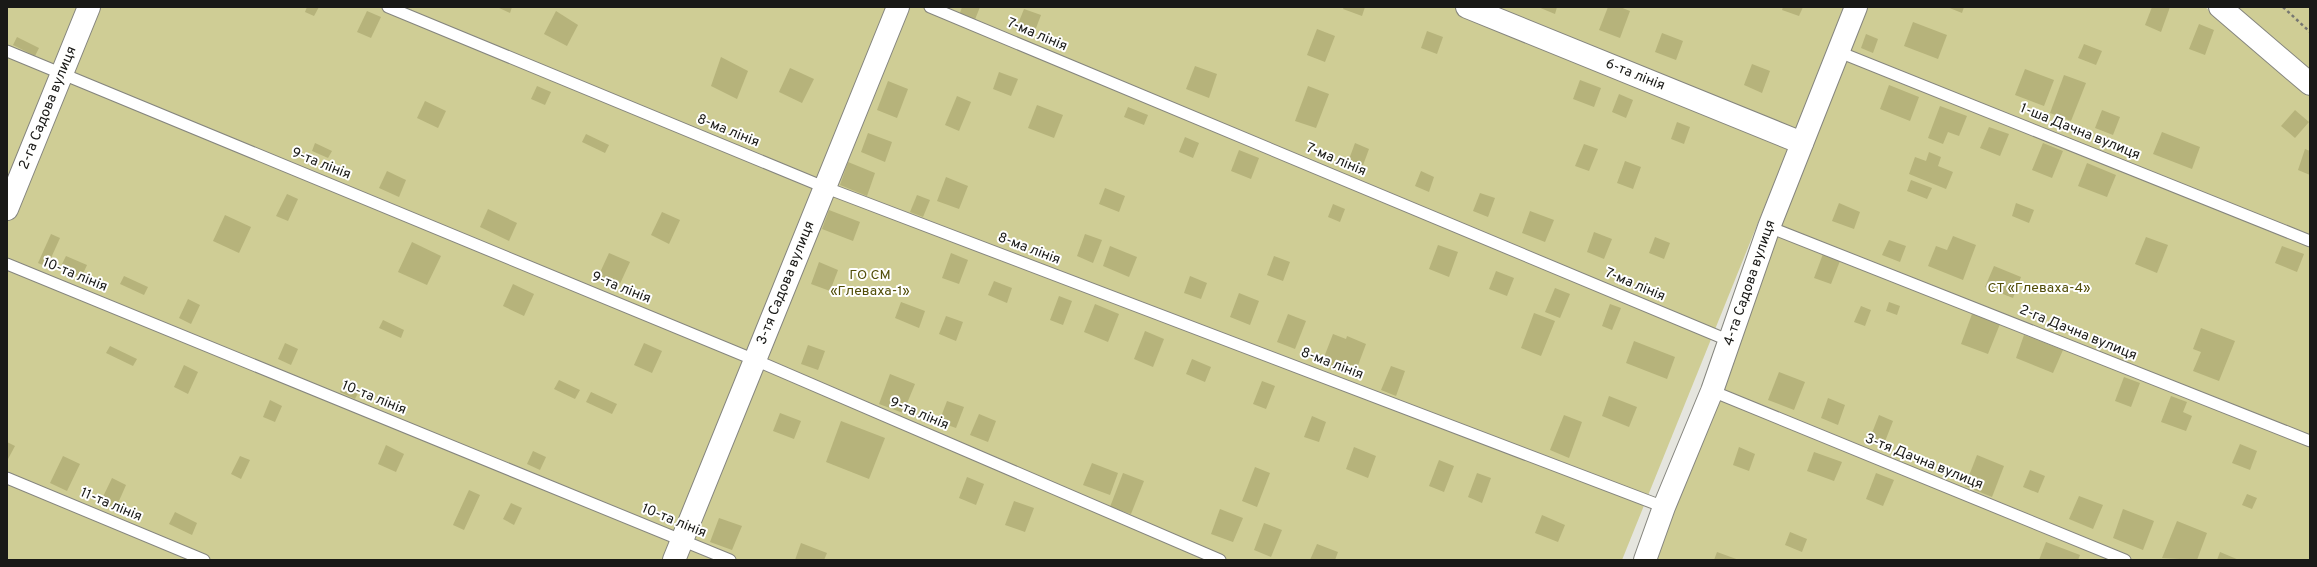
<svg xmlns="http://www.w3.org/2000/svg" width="2317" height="567" viewBox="0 0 2317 567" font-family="Overpass,sans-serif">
	<rect width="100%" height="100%" fill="#e5e5de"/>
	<g fill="#cfcd95">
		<polygon points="7,7 1845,7 1622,560 7,560"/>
		<polygon points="1861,7 2205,7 2310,94 2310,560 1635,560"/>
		<polygon points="2233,7 2310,7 2310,73"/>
	</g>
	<g fill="#b6b37b">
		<polygon points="307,7 319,7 314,16 305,12"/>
		<polygon points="497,7 512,7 510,13"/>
		<polygon points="962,7 980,7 974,22 959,16"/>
		<polygon points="1344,7 1365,7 1362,16 1343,9"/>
		<polygon points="1538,7 1557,7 1555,14"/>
		<polygon points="1608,7 1620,7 1630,11 1620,38 1599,30"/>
		<polygon points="1783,7 1803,7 1799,16 1782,10"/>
		<polygon points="1947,7 1964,7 1962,13"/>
		<polygon points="2152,7 2170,7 2161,32 2145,25"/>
		<polygon points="1024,9 1041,15 1033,36 1016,29"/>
		<polygon points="367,11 381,17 371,38 357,32"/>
		<polygon points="556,11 578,25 567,46 544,34"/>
		<polygon points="1913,22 1947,35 1938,59 1904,46"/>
		<polygon points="2199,24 2214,30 2205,55 2189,49"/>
		<polygon points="1317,29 1335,36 1325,62 1307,55"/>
		<polygon points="1427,31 1443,37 1437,54 1421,48"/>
		<polygon points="1662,33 1683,41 1676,60 1655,52"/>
		<polygon points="1866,34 1878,39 1873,53 1861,48"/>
		<polygon points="17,37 39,48 35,56 13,45"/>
		<polygon points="2084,44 2102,51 2096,65 2078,58"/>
		<polygon points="721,57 748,71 737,99 711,86"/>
		<polygon points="1752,64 1770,71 1762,93 1744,85"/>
		<polygon points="1195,66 1217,74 1209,98 1186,89"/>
		<polygon points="790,68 814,79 802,103 779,92"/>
		<polygon points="2025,69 2054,80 2044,106 2015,95"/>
		<polygon points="999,72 1018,79 1011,96 993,89"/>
		<polygon points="2064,75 2086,83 2071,121 2050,113"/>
		<polygon points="1580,80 1601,88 1594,107 1573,99"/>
		<polygon points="888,81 908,89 897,118 877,110"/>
		<polygon points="1889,85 1919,97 1910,121 1880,109"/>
		<polygon points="537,86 551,92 545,105 531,99"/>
		<polygon points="1308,86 1329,94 1316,128 1295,121"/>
		<polygon points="1619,94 1633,100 1626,118 1612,112"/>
		<polygon points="957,96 971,102 959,131 945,125"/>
		<polygon points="425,101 446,111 438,128 417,118"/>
		<polygon points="1037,105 1063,115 1054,138 1028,128"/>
		<polygon points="1940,106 1967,116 1959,136 1948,132 1943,144 1928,138"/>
		<polygon points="1128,107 1148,115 1144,125 1124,117"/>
		<polygon points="2102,110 2120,117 2113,135 2095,128"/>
		<polygon points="2295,110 2309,122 2295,138 2281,126"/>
		<polygon points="1677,122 1690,127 1684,144 1671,139"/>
		<polygon points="1989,127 2009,134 2000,156 1980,148"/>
		<polygon points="2162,132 2200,147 2192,169 2153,154"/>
		<polygon points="868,133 892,142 885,162 861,152"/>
		<polygon points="586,134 609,145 605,153 582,142"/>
		<polygon points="1185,137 1199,143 1193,158 1179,152"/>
		<polygon points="315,143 332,151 328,158 312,151"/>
		<polygon points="1355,143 1369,149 1362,168 1348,162"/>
		<polygon points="2043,143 2063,151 2052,178 2032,170"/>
		<polygon points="1584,144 1598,149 1589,171 1575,166"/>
		<polygon points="2305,149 2310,151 2310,175 2298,170"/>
		<polygon points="1239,150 1259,158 1251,179 1231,171"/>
		<polygon points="1929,152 1941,157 1938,166 1953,172 1946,189 1909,174 1915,157 1926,161"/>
		<polygon points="1625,161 1641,167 1633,189 1617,183"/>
		<polygon points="848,162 875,173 867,196 840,185"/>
		<polygon points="2087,163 2116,175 2107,197 2078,186"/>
		<polygon points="387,171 406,180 399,197 379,188"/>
		<polygon points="1421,171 1434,177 1429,192 1415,186"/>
		<polygon points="946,177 968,186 959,209 937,201"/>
		<polygon points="1911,180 1932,188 1927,199 1907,191"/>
		<polygon points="1105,188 1125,196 1119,212 1099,204"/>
		<polygon points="1480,193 1495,198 1488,217 1473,211"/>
		<polygon points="287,194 298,199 288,221 276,216"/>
		<polygon points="917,195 930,200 923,217 910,212"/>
		<polygon points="1839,203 1860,212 1854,229 1832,221"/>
		<polygon points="2016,203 2034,210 2029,223 2012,216"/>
		<polygon points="1333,204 1345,209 1340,222 1328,217"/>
		<polygon points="488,209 517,223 509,241 480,227"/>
		<polygon points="829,210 860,222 853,241 822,229"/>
		<polygon points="1530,211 1554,220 1545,242 1522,233"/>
		<polygon points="662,212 680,220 669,244 651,235"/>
		<polygon points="225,215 251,227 239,253 213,241"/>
		<polygon points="1594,232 1612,239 1604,259 1587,252"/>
		<polygon points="51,234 60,238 47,267 38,263"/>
		<polygon points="1085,234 1102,240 1093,263 1077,256"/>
		<polygon points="1953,236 1976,245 1963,280 1928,266 1936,246 1947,250"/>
		<polygon points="1655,237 1670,243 1664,259 1649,253"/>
		<polygon points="2146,237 2168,245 2157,273 2135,264"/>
		<polygon points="1889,240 1906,246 1900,262 1882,255"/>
		<polygon points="412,242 441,256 427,285 398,272"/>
		<polygon points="1438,245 1458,252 1449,277 1429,269"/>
		<polygon points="1110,246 1137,257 1129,277 1103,266"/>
		<polygon points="2282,246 2304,254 2297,272 2275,263"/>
		<polygon points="609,253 630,262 618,288 597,279"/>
		<polygon points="951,253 968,260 959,284 942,278"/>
		<polygon points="1823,254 1840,261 1831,284 1814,278"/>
		<polygon points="66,256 87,265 81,278 60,268"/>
		<polygon points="1274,256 1290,262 1283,281 1267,275"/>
		<polygon points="819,262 838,270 830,291 811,284"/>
		<polygon points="1994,266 2021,277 2013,298 1985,287"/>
		<polygon points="1496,271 1514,278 1507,296 1489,289"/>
		<polygon points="124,276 148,287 144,295 120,284"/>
		<polygon points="1190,276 1207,283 1201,299 1184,293"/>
		<polygon points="994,281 1012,288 1007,303 988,295"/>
		<polygon points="513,284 534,294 524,316 503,306"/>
		<polygon points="1555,288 1570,294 1560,318 1545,312"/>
		<polygon points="1239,293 1259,301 1250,325 1230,317"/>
		<polygon points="1059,296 1072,301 1063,325 1050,320"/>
		<polygon points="188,299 200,305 191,324 179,318"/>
		<polygon points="901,302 925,311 919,328 895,318"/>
		<polygon points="1889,302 1900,306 1897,315 1886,311"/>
		<polygon points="1095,304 1119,314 1108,342 1084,332"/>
		<polygon points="1610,304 1621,308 1612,330 1602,326"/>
		<polygon points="1861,306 1871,310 1865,326 1854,322"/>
		<polygon points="1534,313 1555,321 1541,356 1521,348"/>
		<polygon points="1288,314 1306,321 1295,349 1277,342"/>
		<polygon points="1972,314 2000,324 1988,354 1961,344"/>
		<polygon points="946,316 963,322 956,341 939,334"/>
		<polygon points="383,320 404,330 401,338 379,328"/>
		<polygon points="2201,328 2235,341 2219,381 2193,371 2201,352 2193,349"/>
		<polygon points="1145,331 1164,339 1153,367 1134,359"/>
		<polygon points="1333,334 1346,339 1347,336 1366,344 1357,368 1345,363 1341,373 1321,365"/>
		<polygon points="2024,335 2063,350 2053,373 2016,358"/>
		<polygon points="1634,341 1675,357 1667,379 1626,363"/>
		<polygon points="285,343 298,349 291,365 278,359"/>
		<polygon points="644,343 662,351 652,373 634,365"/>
		<polygon points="808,345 825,351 818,370 801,364"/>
		<polygon points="110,346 137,359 133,366 106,353"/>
		<polygon points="1192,359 1211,367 1205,382 1186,374"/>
		<polygon points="184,365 198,372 188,394 174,387"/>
		<polygon points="1391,366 1405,371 1396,396 1381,390"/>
		<polygon points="1779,372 1805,382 1794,410 1768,400"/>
		<polygon points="890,374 915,384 903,413 879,404"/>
		<polygon points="2124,377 2140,383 2131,407 2115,401"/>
		<polygon points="559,380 580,390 575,399 554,389"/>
		<polygon points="1262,381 1275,386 1266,409 1253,404"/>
		<polygon points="344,382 360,389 355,399 340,392"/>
		<polygon points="591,392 617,404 612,414 586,402"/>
		<polygon points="1609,396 1637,407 1629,427 1602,416"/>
		<polygon points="2171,396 2187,402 2183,412 2192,416 2186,431 2161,422"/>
		<polygon points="1828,398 1845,405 1838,425 1821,418"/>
		<polygon points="270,400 282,406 275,422 263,417"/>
		<polygon points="947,401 964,407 956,428 939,422"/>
		<polygon points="780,413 801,421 794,439 773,431"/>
		<polygon points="979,414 996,421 988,442 970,435"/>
		<polygon points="1564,415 1582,422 1569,458 1550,450"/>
		<polygon points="1879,415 1893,421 1884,444 1870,438"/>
		<polygon points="1312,416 1326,422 1319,442 1304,437"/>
		<polygon points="841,421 885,438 869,479 826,462"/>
		<polygon points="7,442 15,446 8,459 7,458"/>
		<polygon points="2240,444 2257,451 2250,470 2232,463"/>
		<polygon points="386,445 404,454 396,472 378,464"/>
		<polygon points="1354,447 1376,456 1368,478 1346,469"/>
		<polygon points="1739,447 1755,454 1749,471 1733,465"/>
		<polygon points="533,451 546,457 540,470 527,464"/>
		<polygon points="1814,452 1842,462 1834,481 1807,471"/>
		<polygon points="1977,455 2004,466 1992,497 1965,486"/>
		<polygon points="63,456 80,464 67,491 50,483"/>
		<polygon points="240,456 250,460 241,479 231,474"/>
		<polygon points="1439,460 1454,466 1444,492 1429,486"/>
		<polygon points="1092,463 1118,473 1110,495 1083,485"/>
		<polygon points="1255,467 1270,473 1257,507 1242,501"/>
		<polygon points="2030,470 2045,476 2038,493 2023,487"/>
		<polygon points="1123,473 1144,481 1131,514 1110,507"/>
		<polygon points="1477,473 1491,478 1482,503 1468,497"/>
		<polygon points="1876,473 1894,480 1883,506 1866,499"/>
		<polygon points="967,477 984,484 976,505 959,498"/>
		<polygon points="112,478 126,485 115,510 100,503"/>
		<polygon points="469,490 480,495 464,530 453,525"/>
		<polygon points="2247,494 2257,498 2252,509 2242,505"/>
		<polygon points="2079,496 2103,505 2093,529 2069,519"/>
		<polygon points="1014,501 1034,508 1025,532 1005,525"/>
		<polygon points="511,503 522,508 514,525 503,519"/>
		<polygon points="1220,509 1243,518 1233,542 1211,534"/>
		<polygon points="2123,509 2154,521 2143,550 2113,538"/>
		<polygon points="175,512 197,523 192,535 169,524"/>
		<polygon points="1542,515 1565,525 1558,542 1535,533"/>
		<polygon points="719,518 742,526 732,550 710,542"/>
		<polygon points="2177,521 2207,533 2197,560 2162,558"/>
		<polygon points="1264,523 1282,530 1271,557 1254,550"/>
		<polygon points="1790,532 1807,539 1802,552 1785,545"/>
		<polygon points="2046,542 2080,555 2078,560 2039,560"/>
		<polygon points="801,543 827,553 824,560 795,560"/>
		<polygon points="1317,544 1338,552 1335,560 1310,560"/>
		<polygon points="1717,552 1739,560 1714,560"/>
		<polygon points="2220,552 2239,560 2217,560"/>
	</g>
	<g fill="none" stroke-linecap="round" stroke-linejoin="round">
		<defs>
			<g id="service">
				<polyline points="388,7 824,187 1664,507"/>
				<polyline points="930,7 1730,341"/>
				<polyline points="7,51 755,360 1220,560"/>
				<polyline points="1839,52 2310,241"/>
				<polyline points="1769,227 2310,441"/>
				<polyline points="7,264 730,560"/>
				<polyline points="1712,391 2125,560"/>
				<polyline points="7,478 204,560"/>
			</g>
			<g id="minor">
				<polyline points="1467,7 1802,143"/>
				<polyline points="2220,7 2310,84"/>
				<polyline points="7,209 89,7"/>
				<polyline points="674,560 898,7"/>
				<polyline points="1645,560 1664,507 1712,391 1769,227 1856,7"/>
			</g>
		</defs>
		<use href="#service" stroke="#85857e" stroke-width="13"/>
		<use href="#minor" stroke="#85857e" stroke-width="24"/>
		<polyline stroke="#777772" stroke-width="2.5" stroke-dasharray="3 3" stroke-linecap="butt" points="2283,7 2310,32"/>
		<use href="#service" stroke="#fff" stroke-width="11"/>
		<use href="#minor" stroke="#fff" stroke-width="22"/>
	</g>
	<g text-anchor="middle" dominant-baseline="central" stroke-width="4" stroke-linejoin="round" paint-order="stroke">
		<g font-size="14" fill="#191917" stroke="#fffffe">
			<text transform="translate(1037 35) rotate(23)">7-ма лінія</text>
			<text transform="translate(1635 75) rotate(22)">6-та лінія</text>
			<text transform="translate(48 108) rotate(-68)">2-га Садова вулиця</text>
			<text transform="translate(728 131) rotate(22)">8-ма лінія</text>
			<text transform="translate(2080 132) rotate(22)">1-ша Дачна вулиця</text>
			<text transform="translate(1336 160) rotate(23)">7-ма лінія</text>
			<text transform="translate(321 164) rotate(22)">9-та лінія</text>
			<text transform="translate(1029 249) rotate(21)">8-ма лінія</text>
			<text transform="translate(75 275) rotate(22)">10-та лінія</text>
			<text transform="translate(786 283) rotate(-68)">3-тя Садова вулиця</text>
			<text transform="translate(1750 283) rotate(-71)">4-та Садова вулиця</text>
			<text transform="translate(1635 285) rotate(23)">7-ма лінія</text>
			<text transform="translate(621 288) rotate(22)">9-та лінія</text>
			<text transform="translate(2078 333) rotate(22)">2-га Дачна вулиця</text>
			<text transform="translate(1332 364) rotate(21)">8-ма лінія</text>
			<text transform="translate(374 398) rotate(22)">10-та лінія</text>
			<text transform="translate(919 414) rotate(23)">9-та лінія</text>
			<text transform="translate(1924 462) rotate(22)">3-тя Дачна вулиця</text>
			<text transform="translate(111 505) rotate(23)">11-та лінія</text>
			<text transform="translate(674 521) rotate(22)">10-та лінія</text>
		</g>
		<g font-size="14" fill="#514d08" stroke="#fffffe">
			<text x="870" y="275">ГО СМ<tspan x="870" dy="16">«Глеваха-1»</tspan></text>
			<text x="2039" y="288">СТ «Глеваха-4»</text>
		</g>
	</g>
	<rect width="2317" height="567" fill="none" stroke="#191917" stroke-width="16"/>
</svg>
